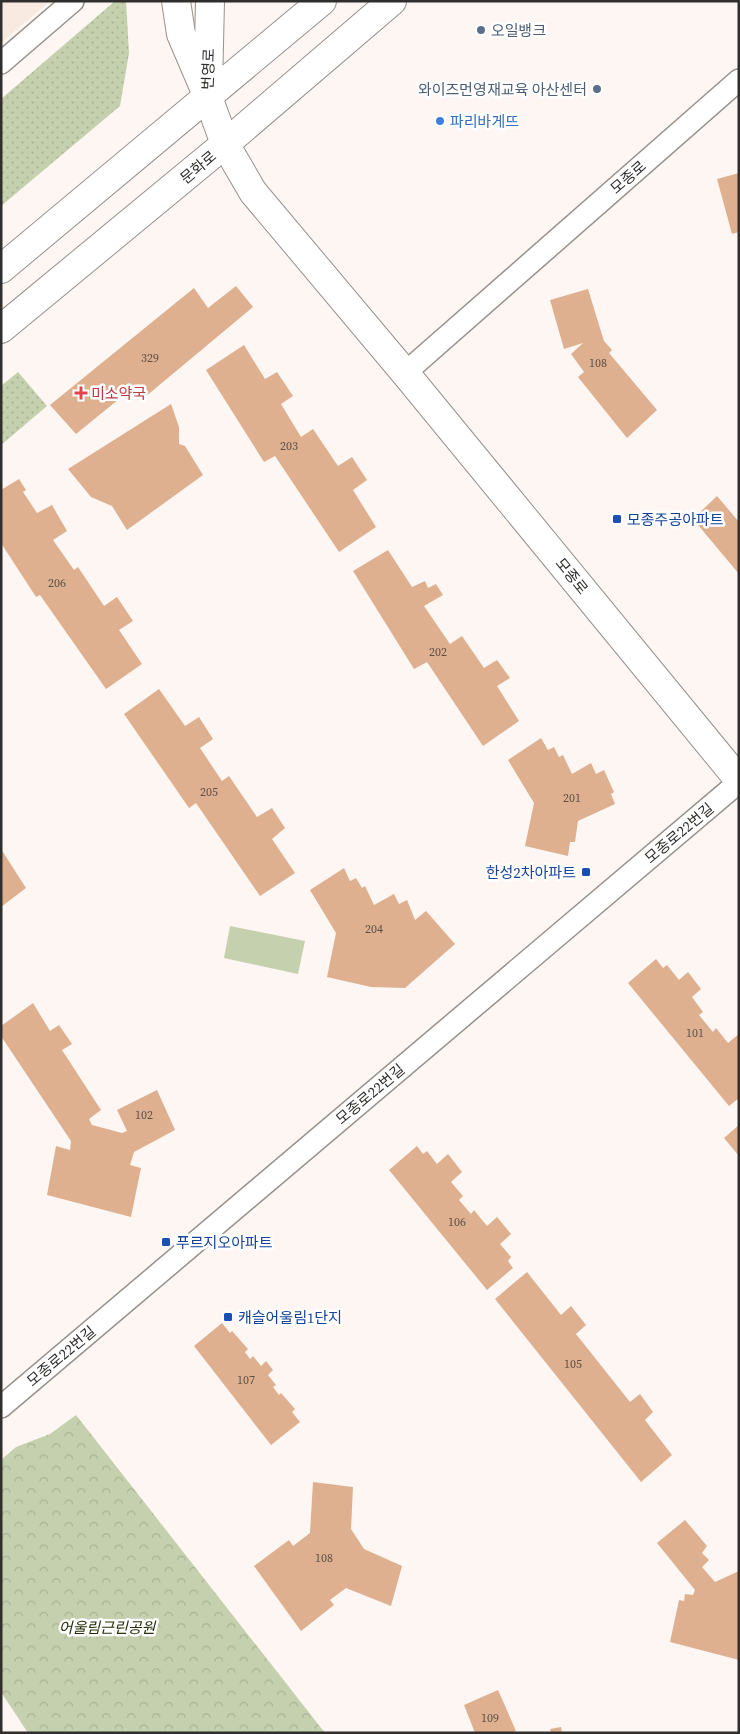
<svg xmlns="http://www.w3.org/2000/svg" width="740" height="1734" viewBox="0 0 740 1734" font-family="'Source Serif 4','Noto Sans KR',serif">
	<defs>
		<pattern id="grass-dots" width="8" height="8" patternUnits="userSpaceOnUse" patternTransform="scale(1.25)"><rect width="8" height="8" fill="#c5d0ae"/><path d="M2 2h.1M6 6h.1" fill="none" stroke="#aab396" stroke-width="1.8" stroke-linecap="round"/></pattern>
		<pattern id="park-crowns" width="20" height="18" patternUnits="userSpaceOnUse" patternTransform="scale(1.25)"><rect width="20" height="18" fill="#c5d0ae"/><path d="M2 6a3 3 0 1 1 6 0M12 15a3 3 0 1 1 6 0" fill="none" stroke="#aab396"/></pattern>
	</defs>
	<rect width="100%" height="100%" fill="#fdf6f2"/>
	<polygon fill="#f8eae1" points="1,1 50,1 1,43"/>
	<g fill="url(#grass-dots)">
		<polygon points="115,1 126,1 129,53 120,106 1,206 1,99"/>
		<polygon points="18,372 47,406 1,445 1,386"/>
	</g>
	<polygon fill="url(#park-crowns)" points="76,1415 325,1733 28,1733 1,1692 1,1460 16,1447 50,1434"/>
	<polygon fill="#c5d0ae" points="230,926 305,941 298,974 224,958"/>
	<g fill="#dfb08f">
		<polygon points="739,173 739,232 732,234 717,179"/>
		<polygon points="236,286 253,307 145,397 135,386 76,434 50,405 194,288 208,308"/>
		<polygon points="588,289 604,341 612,350 609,353 657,410 627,438 578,377 584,372 571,354 583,343 564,349 550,300"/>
		<polygon points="244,345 265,379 277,372 293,396 281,404 301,437 313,429 338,466 352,457 367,480 353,490 376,527 339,552 275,456 264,462 206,370"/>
		<polygon points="171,404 179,427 179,444 185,446 203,475 127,530 112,506 91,497 68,469"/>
		<polygon points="19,479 26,490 23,492 37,513 52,505 67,531 53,540 74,570 78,567 104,606 117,597 133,621 119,630 142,664 106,689 40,595 36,597 1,543 1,490"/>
		<polygon points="717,496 739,522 739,574 693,519"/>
		<polygon points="388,550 412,587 425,581 428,588 436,584 443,595 424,606 450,644 462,636 484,668 497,660 510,678 497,686 519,721 483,746 427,662 414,669 353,571"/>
		<polygon points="159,689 185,726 199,717 213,739 200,748 222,781 229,776 257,817 272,808 285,828 272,839 295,873 260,896 196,803 189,808 124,714"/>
		<polygon points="541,738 548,750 554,747 559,757 563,755 572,774 591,763 596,774 604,770 614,792 611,794 615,804 578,821 575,842 570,842 568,856 525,846 534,803 508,760"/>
		<polygon points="1,849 26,888 1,907"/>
		<polygon points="344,868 350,881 356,878 362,888 365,886 374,905 394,894 399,904 407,900 415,920 426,911 455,944 405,988 371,987 327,977 336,933 310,890"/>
		<polygon points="656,959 663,968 667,965 679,980 688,972 701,989 692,997 703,1012 699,1015 713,1032 716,1028 728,1043 739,1034 739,1098 729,1106 628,983"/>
		<polygon points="33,1003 50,1031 59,1025 72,1044 62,1050 101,1110 89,1119 92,1125 122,1133 127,1131 117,1110 157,1090 175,1130 134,1152 130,1165 141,1168 131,1217 47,1195 56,1146 70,1150 71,1141 1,1036 1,1026"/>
		<polygon points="739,1125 739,1156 724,1138"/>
		<polygon points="417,1146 423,1154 427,1151 437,1164 448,1154 462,1172 451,1182 463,1196 459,1200 471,1214 474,1210 487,1226 497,1217 511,1234 500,1244 511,1257 508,1261 513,1268 487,1290 389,1170"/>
		<polygon points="527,1272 561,1315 571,1306 586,1325 576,1334 630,1402 640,1394 653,1412 645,1420 672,1455 641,1482 495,1299"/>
		<polygon points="222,1323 230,1333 232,1331 248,1349 245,1352 250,1359 253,1356 261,1366 266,1361 273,1370 268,1375 276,1385 273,1387 279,1395 281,1393 295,1409 292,1412 300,1422 271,1445 194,1346"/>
		<polygon points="313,1482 353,1487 351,1529 364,1549 402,1566 391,1606 346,1588 330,1600 334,1605 301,1631 254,1566 289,1540 293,1546 310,1533"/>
		<polygon points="685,1520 707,1546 702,1553 709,1560 702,1567 715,1582 739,1571 739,1660 670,1642 679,1600 684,1601 685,1594 693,1595 695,1590 657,1543"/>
		<polygon points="498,1690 516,1731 509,1733 475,1733 464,1705"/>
		<polygon points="561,1727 562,1733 551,1733 550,1729"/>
	</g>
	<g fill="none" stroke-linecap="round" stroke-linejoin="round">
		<defs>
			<g id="minor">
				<polyline points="1,63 73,1"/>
				<polyline points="405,373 739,80"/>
				<polyline points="1,1407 739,782"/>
			</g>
			<g id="tertiary">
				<polyline points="176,1 181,34 208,97"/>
				<polyline points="208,88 210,1"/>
				<polyline points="225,144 253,192 405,373 739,780"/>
			</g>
			<g id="secondary">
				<polyline points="208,97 225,144"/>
				<polyline points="1,269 322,1"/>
				<polyline points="1,329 225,144 392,1"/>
			</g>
		</defs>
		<use href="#minor" stroke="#97918c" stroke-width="24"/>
		<use href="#tertiary" stroke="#97918c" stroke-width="30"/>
		<use href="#secondary" stroke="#97918c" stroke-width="30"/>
		<use href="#minor" stroke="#fff" stroke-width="21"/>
		<use href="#tertiary" stroke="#fff" stroke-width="28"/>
		<use href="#secondary" stroke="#fff" stroke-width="28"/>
	</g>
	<g fill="#5c6f8a" stroke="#fff" stroke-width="2">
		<circle cx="481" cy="30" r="5"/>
		<circle cx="597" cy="89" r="5"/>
	</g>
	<circle fill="#3f7fe0" stroke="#fff" stroke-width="2" cx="440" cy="121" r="5"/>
	<path fill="#e0444e" stroke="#fff" stroke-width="2" d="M78.5 385.5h5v5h5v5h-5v5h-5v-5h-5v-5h5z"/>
	<g fill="#1a4fb4" stroke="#fff" stroke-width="2">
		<rect x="612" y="514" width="10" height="10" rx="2.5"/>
		<rect x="581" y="867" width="10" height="10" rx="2.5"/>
		<rect x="161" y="1237" width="10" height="10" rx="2.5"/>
		<rect x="223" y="1312" width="10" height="10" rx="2.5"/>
	</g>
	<g text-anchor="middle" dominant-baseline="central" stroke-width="5" stroke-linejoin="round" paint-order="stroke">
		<g font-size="12" fill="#5c4f46">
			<text x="150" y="358">329</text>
			<text x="598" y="363">108</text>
			<text x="289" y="446">203</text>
			<text x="57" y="583">206</text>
			<text x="438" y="652">202</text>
			<text x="209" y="792">205</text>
			<text x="572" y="798">201</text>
			<text x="374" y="929">204</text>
			<text x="695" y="1033">101</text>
			<text x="144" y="1115">102</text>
			<text x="457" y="1222">106</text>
			<text x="573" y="1364">105</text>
			<text x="246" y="1380">107</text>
			<text x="324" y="1558">108</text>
			<text x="490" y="1718">109</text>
		</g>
		<g font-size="15" fill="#4e5e75" stroke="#fff" text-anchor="start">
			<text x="491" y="30">오일뱅크</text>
			<text x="587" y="89" text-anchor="end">와이즈먼영재교육 아산센터</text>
		</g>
		<g font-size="15" fill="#312f2d" stroke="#fff">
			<text transform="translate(208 69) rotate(-88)">번영로</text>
			<text transform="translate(198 167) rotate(-40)">문화로</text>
			<text transform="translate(628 177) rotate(-41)">모종로</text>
			<text transform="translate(572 576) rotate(51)">모종로</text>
			<text transform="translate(679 833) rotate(-40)">모종로22번길</text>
			<text transform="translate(370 1094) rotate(-40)">모종로22번길</text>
			<text transform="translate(61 1356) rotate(-40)">모종로22번길</text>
		</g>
		<g font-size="15" fill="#366cbe" stroke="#fff" text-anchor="start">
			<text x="450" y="121">파리바게뜨</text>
		</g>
		<g font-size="15" fill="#be3a42" stroke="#fff" text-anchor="start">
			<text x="91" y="393">미소약국</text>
		</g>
		<g font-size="15" fill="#164399" stroke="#fff" text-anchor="start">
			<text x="627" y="519">모종주공아파트</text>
			<text x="576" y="872" text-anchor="end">한성2차아파트</text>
			<text x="176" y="1242">푸르지오아파트</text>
			<text x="238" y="1317">캐슬어울림1단지</text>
		</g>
		<g font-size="15" font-style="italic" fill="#252f08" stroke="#fff">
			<text x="107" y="1627">어울림근린공원</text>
		</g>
	</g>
	<rect width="740" height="1734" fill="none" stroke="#312f2d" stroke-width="5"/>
</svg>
